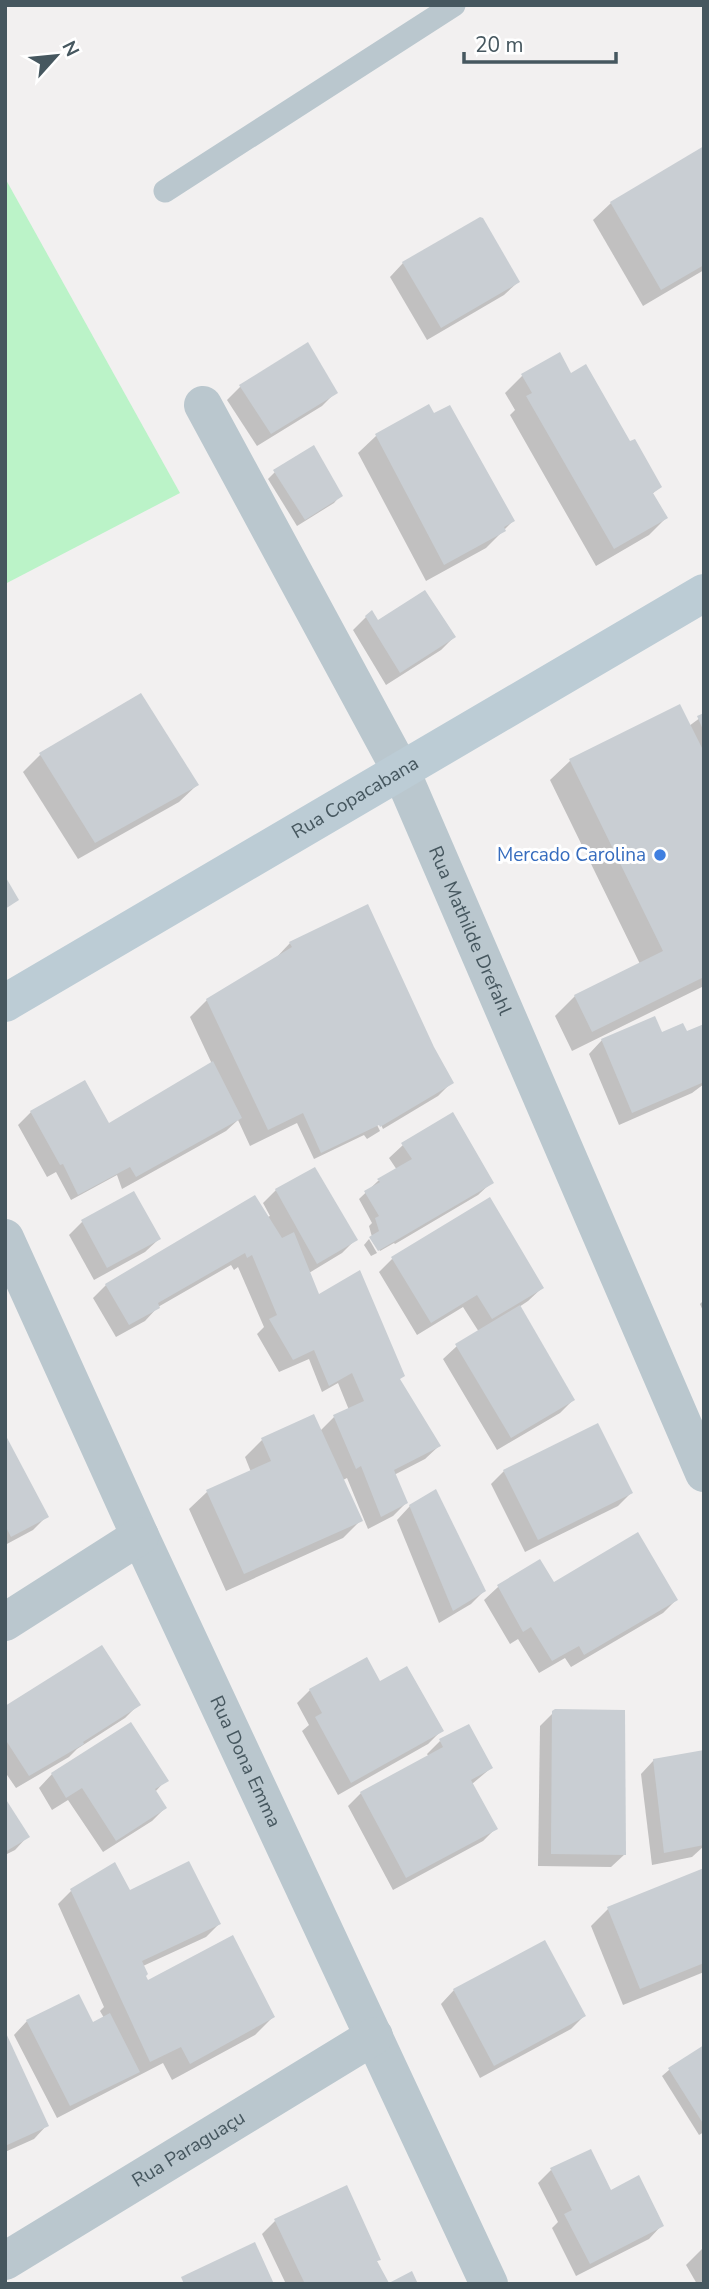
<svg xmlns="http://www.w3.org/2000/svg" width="709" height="2289" viewBox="0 0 709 2289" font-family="'Nunito Sans',sans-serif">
	<rect width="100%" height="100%" fill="#f2f0f0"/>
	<polygon fill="#bbf3c8" points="5,178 180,493 5,584"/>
	<g fill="#0003">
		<polygon points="704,148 704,270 643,306 593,220 611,203"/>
		<polygon points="403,263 518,282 504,295 427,340 390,277"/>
		<polygon points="559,354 571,375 629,443 660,487 652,494 666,518 649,535 596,566 510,415 515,410 505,393 522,376"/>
		<polygon points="241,386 335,393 322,406 257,446 227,400"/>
		<polygon points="428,406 513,521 486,548 426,581 358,453 376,436"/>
		<polygon points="275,472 340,496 334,503 297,526 268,479"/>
		<polygon points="366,617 378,622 454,637 441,650 386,685 353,630"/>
		<polygon points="704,715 704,986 572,1051 555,1016 575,996 640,964 550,780 570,761 689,726"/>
		<polygon points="40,755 197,785 179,802 78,859 23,772"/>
		<polygon points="290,943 433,1048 451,1083 438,1096 383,1129 364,1090 360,1090 380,1131 367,1139 364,1135 314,1159 297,1123 250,1146 238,1120 226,1131 122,1189 117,1175 71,1200 56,1172 47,1177 18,1125 31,1112 108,1125 212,1064 190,1017 207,1000 273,961"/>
		<polygon points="704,1026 704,1084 692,1093 619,1125 589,1054 602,1040 686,1033"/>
		<polygon points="403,1145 492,1182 478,1195 395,1244 394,1243 380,1251 372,1237 369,1226 372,1223 359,1199 378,1181 397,1170 389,1158"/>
		<polygon points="276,1190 355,1240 342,1253 309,1273 319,1296 399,1380 439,1446 425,1459 394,1475 406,1503 393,1516 368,1529 347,1478 343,1480 361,1520 343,1538 226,1591 189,1509 207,1492 251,1472 245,1457 262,1440 320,1431 334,1417 349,1410 338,1383 322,1392 309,1359 279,1372 257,1334 264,1327 238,1267 234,1270 231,1265 158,1307 145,1321 116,1337 93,1298 106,1285 270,1216 263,1203"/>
		<polygon points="134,1193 159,1239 145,1252 94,1280 69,1235 82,1222"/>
		<polygon points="369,1239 377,1253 371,1256 364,1245"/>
		<polygon points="392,1259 542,1288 528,1301 519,1307 573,1400 560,1413 497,1450 443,1359 457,1346 479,1332 463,1307 417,1335 379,1272"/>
		<polygon points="704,1300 704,1313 700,1304"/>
		<polygon points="6,1438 46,1517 33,1530 5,1545"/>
		<polygon points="504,1471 631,1493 618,1506 525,1552 491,1484"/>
		<polygon points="410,1506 484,1591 471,1604 439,1623 397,1520"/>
		<polygon points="540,1562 553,1584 676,1600 663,1613 571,1667 565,1658 539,1673 518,1639 510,1644 484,1600 498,1587"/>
		<polygon points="310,1690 441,1731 428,1744 338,1795 302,1731 309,1725 297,1703"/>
		<polygon points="138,1705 125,1718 77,1749 69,1757 16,1788 5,1772 5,1708"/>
		<polygon points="553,1713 625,1854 611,1867 538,1866 540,1726"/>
		<polygon points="130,1724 166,1780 155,1792 165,1808 152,1821 103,1852 68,1800 52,1810 39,1788 52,1774"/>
		<polygon points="440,1741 491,1768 472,1784 496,1828 483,1841 393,1890 348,1806 361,1793 429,1757 427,1754"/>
		<polygon points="704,1752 704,1846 692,1857 652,1865 641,1774 654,1760"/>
		<polygon points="5,1801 28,1836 15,1850 5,1855"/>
		<polygon points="704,1870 704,1972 623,2005 591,1926 608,1909"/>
		<polygon points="71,1891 129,1893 219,1924 206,1937 143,1966 147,1983 273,2017 255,2035 172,2080 163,2063 57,2118 14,2035 27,2021 92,2024 104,2018 100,2011 104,2007 58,1904"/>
		<polygon points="454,1990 584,2016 571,2029 480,2078 441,2004"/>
		<polygon points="5,2035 47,2125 34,2139 5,2152"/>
		<polygon points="704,2047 704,2132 699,2135 662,2076 669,2070"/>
		<polygon points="551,2170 610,2192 662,2225 649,2239 576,2276 552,2228 558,2222 538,2183"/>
		<polygon points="275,2221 379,2259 376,2262 388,2284 286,2284 262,2234"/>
		<polygon points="703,2248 704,2284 697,2284 686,2265"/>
	</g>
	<g fill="#c9ced3">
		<polygon points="704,146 704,265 661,290 610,202"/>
		<polygon points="480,217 483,218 520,282 441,328 402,262"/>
		<polygon points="308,342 338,393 271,434 239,385"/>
		<polygon points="560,352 571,373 586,364 630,441 635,439 662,487 653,493 668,518 614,549 526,396 532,393 521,374"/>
		<polygon points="429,404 434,413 450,405 515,521 504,527 506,531 444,565 375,434"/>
		<polygon points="314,445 343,496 305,520 273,470"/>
		<polygon points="425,590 456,637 400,673 365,616 372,610 378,620"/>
		<polygon points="141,693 199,785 95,843 39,753"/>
		<polygon points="680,704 704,752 704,977 592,1032 574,995 663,951 569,759"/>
		<polygon points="704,713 704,732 697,716"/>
		<polygon points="5,876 19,900 5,909"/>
		<polygon points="368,904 434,1047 454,1083 380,1127 379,1125 321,1153 303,1113 268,1130 206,999 292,947 289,942"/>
		<polygon points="655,1016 662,1032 683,1023 687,1031 704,1024 704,1082 632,1113 601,1039"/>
		<polygon points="213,1061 242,1118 136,1177 130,1167 78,1195 63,1164 60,1165 30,1111 85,1080 109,1123"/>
		<polygon points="453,1112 494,1183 378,1251 369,1237 379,1231 375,1218 379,1216 364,1191 380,1182 377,1179 412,1159 401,1143"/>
		<polygon points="315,1167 358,1240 317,1264 275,1189"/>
		<polygon points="134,1191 161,1239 107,1268 81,1220"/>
		<polygon points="255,1195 282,1238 294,1232 319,1294 360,1270 405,1376 400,1379 441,1446 394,1470 408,1503 381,1517 361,1466 356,1469 333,1415 364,1401 352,1373 329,1386 314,1350 293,1360 269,1319 277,1315 252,1255 247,1258 245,1253 158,1303 160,1308 129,1325 105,1284"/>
		<polygon points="490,1197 544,1288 492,1319 477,1295 431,1323 391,1257"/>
		<polygon points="520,1305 575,1400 511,1438 455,1344"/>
		<polygon points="314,1414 363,1521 244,1574 206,1490 271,1461 261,1438"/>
		<polygon points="598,1423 633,1493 538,1540 503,1470"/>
		<polygon points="5,1434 49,1517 11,1537 5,1525"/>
		<polygon points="436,1489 486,1591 453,1611 409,1505"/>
		<polygon points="638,1532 678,1600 584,1655 579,1646 552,1661 531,1627 523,1632 497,1585 540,1559 554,1582"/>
		<polygon points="102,1645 141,1705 83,1742 84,1744 29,1776 5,1739 5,1706"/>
		<polygon points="367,1657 380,1681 407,1666 444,1731 351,1783 315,1717 322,1713 309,1689"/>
		<polygon points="555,1709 625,1710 626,1855 551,1854 552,1711"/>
		<polygon points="131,1722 169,1781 155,1789 167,1808 116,1841 82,1788 66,1798 51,1773"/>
		<polygon points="469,1724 493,1768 471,1780 498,1829 406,1878 360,1792 443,1747 439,1739"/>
		<polygon points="704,1750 704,1845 664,1853 653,1759"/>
		<polygon points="5,1798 30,1837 5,1852"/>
		<polygon points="189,1861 221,1924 142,1961 148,1974 146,1976 148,1980 233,1935 275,2017 190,2064 181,2047 150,2062 70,1889 115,1862 130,1890"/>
		<polygon points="704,1868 704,1963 640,1989 607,1907"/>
		<polygon points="545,1940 586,2016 494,2066 453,1989"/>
		<polygon points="79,1994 93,2022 110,2013 140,2072 70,2106 26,2020"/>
		<polygon points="5,2031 49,2126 5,2146"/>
		<polygon points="704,2045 704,2125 668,2068"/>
		<polygon points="591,2149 611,2190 639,2175 664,2226 590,2264 564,2214 572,2210 550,2168"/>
		<polygon points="347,2185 381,2260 377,2261 389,2283 412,2271 418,2284 305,2284 274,2219"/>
		<polygon points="255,2242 274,2284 184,2284 181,2277"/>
	</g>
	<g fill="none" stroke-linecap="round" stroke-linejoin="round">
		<polyline stroke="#bac7ce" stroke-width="23" points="165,191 454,5"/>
		<g stroke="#bac7ce" stroke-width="38">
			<path id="s1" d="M203,405L401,771L704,1473"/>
			<path id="s2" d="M5,1238L140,1536L489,2284"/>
			<polyline points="5,1622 140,1536"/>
			<path id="s3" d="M5,2261L374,2036"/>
		</g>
		<path stroke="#bcccd5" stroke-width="38" id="s4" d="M5,1003L704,593"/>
	</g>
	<circle fill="#3f7fe0" stroke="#fff" stroke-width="2.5" cx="660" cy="855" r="7"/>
	<g text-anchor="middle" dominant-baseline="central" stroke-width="6" stroke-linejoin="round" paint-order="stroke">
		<g font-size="19" fill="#46575f" stroke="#fff">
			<text stroke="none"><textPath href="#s4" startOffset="406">Rua Copacabana</textPath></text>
			<text stroke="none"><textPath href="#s1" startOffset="590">Rua Mathilde Drefahl</textPath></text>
			<text stroke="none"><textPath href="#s2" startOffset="576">Rua Dona Emma</textPath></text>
			<text stroke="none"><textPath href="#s3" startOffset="215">Rua Paraguaçu</textPath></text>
		</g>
		<g font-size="19" fill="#366cbe" stroke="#fff" text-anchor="end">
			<text x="646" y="855">Mercado Carolina</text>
		</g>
	</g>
	<rect width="709" height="2289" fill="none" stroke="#46575f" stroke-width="14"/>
	<g transform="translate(56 56) rotate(63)" stroke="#ffffff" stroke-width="5" paint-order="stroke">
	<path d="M0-5L12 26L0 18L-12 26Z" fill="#46575f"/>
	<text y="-10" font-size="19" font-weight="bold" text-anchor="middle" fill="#46575f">N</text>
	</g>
	<path d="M464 52v10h152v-10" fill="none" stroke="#46575f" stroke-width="3.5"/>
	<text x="475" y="52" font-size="21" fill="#46575f" stroke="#ffffff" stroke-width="5" paint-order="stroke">20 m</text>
</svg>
